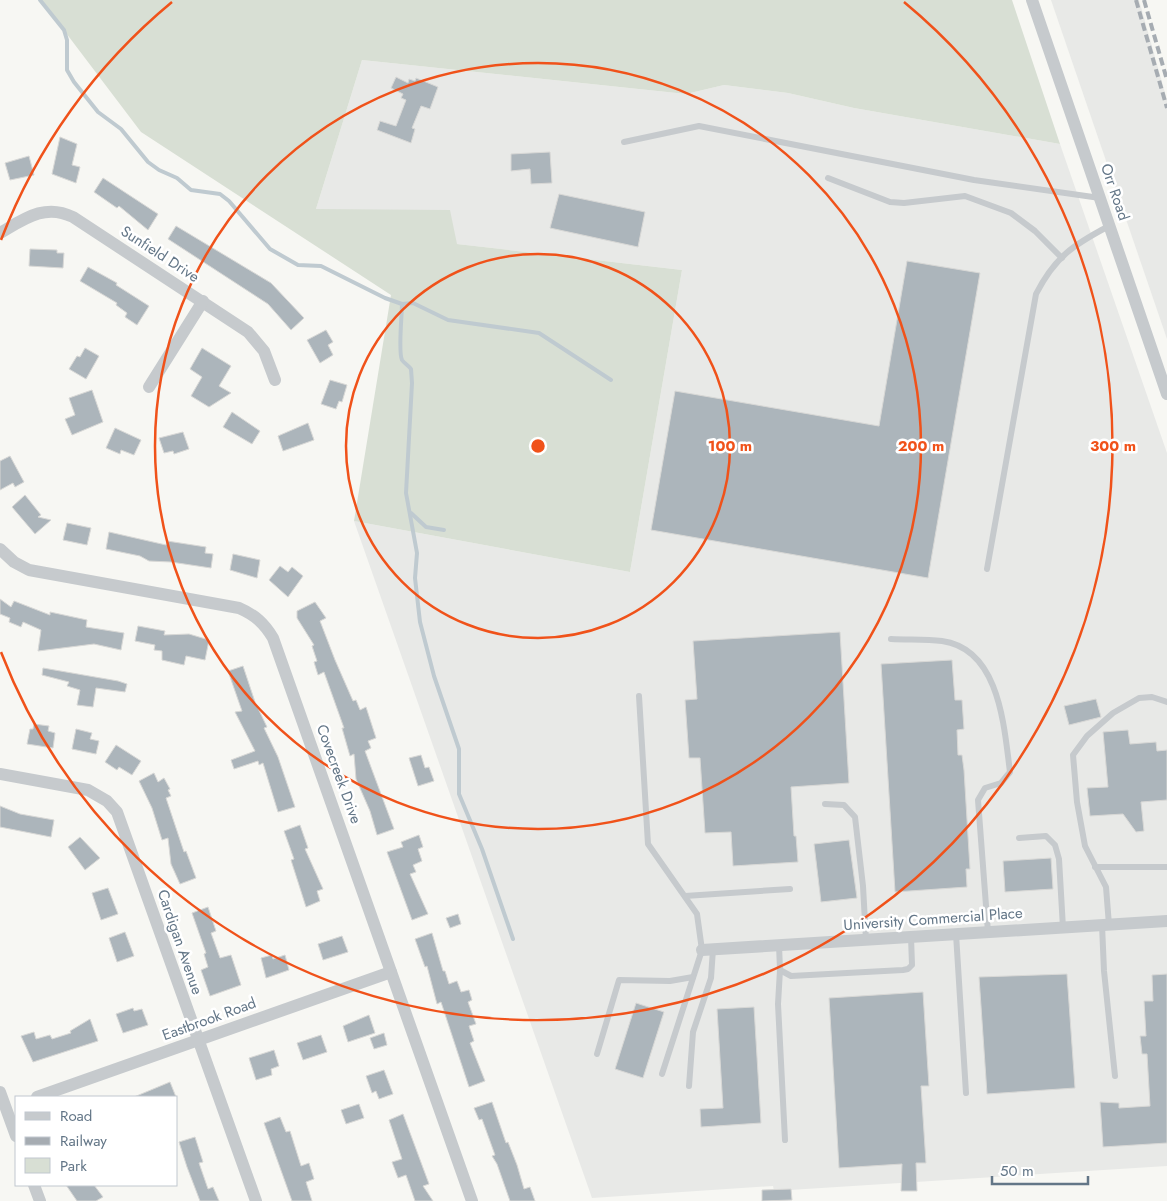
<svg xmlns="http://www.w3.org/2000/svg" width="1167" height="1201" viewBox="0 0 1167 1201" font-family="Jost,sans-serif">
	<rect width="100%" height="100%" fill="#f7f7f3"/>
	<g fill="#e8e9e7">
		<polygon points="1051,0 1139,0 1167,100 1167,339"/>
		<polygon points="362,60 686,94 724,85 788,93 854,108 1060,144 1167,453 1167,1166 774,1191 773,1186 592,1198 354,521 630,572 682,270 457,244 316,209"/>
	</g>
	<polygon fill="#d8dfd4" points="41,0 1012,0 1060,144 854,108 788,93 724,85 686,94 362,60 316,209 450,210 457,244 682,270 630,572 354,521 391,295 141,132"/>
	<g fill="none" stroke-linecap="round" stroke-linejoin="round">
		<g stroke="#bfcad0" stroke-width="4">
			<polyline points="40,0 64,30 67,40 67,70 74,82 98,112 121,129 148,162 159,170 177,178 191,190 220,194 229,201 270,249 298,265 321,266 385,298 402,304 413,303 448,320 539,333 611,380"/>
			<path d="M402,304C402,315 398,352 402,360C404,363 409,366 411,369L412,383L406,493L417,553L415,578L420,622L434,676L459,749V794L482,849L513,939"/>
			<polyline points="411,513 426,527 444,530"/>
		</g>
	</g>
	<g fill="#acb5bb" stroke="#d8d8d6">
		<polygon points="396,77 408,83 409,79 415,81 416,78 438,87 430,109 421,106 412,128 415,129 411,143 377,130 380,121 396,126 406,100 401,98 403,94 391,88"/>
		<polygon points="60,137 77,144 72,165 80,167 76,183 52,174"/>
		<polygon points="550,152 552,183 531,184 530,169 511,171 511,154"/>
		<polygon points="29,156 34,175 10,180 5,163"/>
		<polygon points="103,178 158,214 148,230 119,206 117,208 94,192"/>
		<polygon points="559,194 645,212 638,247 550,228"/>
		<polygon points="176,226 271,283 304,318 291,330 268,304 168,239"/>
		<polygon points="30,249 57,250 57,253 64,253 63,268 29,266"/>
		<polygon points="907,261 980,273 928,578 651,530 675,391 879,426"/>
		<polygon points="88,267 117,283 116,285 149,306 137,325 125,317 127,313 116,305 117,303 80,281"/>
		<polygon points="326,330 333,342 328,345 333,355 320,363 307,340"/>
		<polygon points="85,348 99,356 86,379 69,369 77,356 80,357"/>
		<polygon points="202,348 231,366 219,386 231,393 209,407 191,396 202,377 190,369"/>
		<polygon points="330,380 347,385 342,402 339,401 336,409 321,404"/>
		<polygon points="92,390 103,422 72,435 65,419 75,415 69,398"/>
		<polygon points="232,412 260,431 252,444 223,427"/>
		<polygon points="308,423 314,440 283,451 278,436"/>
		<polygon points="115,428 141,440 134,455 121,450 120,454 106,448"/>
		<polygon points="183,432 189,449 174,454 173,451 164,453 159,438"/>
		<polygon points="10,456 24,482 15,487 13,483 0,490 0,461"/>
		<polygon points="25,495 41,515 38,517 51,520 35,534 12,507"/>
		<polygon points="67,523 91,528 87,545 63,540"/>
		<polygon points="109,532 166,545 167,541 206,547 205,553 213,554 211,568 171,562 149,561 140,556 106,549"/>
		<polygon points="233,554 260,560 257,578 230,570"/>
		<polygon points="280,566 288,572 292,567 303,576 288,597 269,580"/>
		<polygon points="0,599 11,607 14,601 50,615 50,612 87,620 86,627 124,633 121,650 94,644 38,651 41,630 23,622 21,627 9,622 10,618 0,614"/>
		<polygon points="315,602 326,618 320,621 335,660 353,701 356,700 360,710 366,707 376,738 368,741 371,748 365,751 394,829 377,835 370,811 356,779 354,754 350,756 342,728 344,728 324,672 318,675 314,662 317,661 312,646 314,645 297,618 297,611"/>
		<polygon points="138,626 165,631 164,635 189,634 209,640 205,660 186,656 184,665 162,660 162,651 154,650 155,645 135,641"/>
		<polygon points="840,632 849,783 791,787 794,836 796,836 798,862 733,866 731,832 705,833 700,758 689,758 685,700 697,699 693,641"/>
		<polygon points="952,660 955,700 962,700 964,729 957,730 958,755 962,755 964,770 970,869 966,869 967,887 895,892 881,664"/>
		<polygon points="243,666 255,702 267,727 264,728 278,757 295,807 278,812 263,763 259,765 258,761 234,769 231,760 255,751 235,712 242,711 228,671"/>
		<polygon points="43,668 118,681 127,684 125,692 96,688 93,707 77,705 80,690 67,686 69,682 42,675"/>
		<polygon points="1096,699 1101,717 1069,725 1064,706"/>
		<polygon points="34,724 49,726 48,731 55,733 53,748 27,744 30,729 33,729"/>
		<polygon points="76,729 92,733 90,739 99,741 96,754 72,749"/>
		<polygon points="1128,730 1130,744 1156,742 1157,751 1167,750 1167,800 1141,802 1144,831 1136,832 1123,814 1090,816 1087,788 1108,787 1103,732"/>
		<polygon points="116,745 141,761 132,775 119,767 117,770 105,762"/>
		<polygon points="421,755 425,768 429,767 434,781 418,786 409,758"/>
		<polygon points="154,773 158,782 164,778 170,789 168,790 171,796 166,798 184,852 186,851 196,878 180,884 171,864 168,838 162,840 152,808 139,781"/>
		<polygon points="0,806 20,814 54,820 51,837 0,827"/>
		<polygon points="300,825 308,848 305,849 323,889 317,891 320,901 306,907 291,860 294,859 284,831"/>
		<polygon points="419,835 423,847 418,849 422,861 413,865 416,872 410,874 428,914 412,920 387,852 403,847 401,842"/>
		<polygon points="80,837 100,858 85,870 68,847"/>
		<polygon points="849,840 857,898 821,902 814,844"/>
		<polygon points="1051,858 1053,889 1005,892 1003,861"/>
		<polygon points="108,888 118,914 101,920 92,893"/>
		<polygon points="208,907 216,931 211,933 220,958 231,955 241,985 210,996 201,970 208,967 204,954 206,953 192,913"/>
		<polygon points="458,914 461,924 450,928 446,918"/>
		<polygon points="125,932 134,956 117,962 109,938"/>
		<polygon points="432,933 443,971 445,971 449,984 457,981 461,992 469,990 472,1000 468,1002 476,1024 469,1026 474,1041 470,1043 485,1081 469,1087 441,1002 437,1004 427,966 425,967 415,939"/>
		<polygon points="342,936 348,952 323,960 318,944"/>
		<polygon points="272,955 273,959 285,955 289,970 266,978 261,958"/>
		<polygon points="1067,974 1075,1088 987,1094 979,977"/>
		<polygon points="1167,974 1167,1143 1103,1147 1100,1102 1119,1103 1119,1108 1150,1106 1147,1054 1142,1054 1140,1036 1146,1036 1144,1001 1153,1001 1152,975"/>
		<polygon points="923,992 929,1086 921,1086 926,1163 916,1163 917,1191 901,1191 902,1164 839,1168 829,998"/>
		<polygon points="636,1003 664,1012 643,1078 615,1069"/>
		<polygon points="754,1007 761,1123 701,1127 700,1109 723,1108 717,1009"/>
		<polygon points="133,1008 134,1011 142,1009 148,1025 123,1033 116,1014"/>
		<polygon points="369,1015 375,1033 348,1042 343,1026"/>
		<polygon points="90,1019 98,1041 33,1062 21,1036 34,1032 36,1039 50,1035 52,1039 71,1033 70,1031"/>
		<polygon points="384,1033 387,1045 374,1049 370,1038"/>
		<polygon points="321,1035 327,1052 303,1060 297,1043"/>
		<polygon points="274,1050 279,1066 271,1069 272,1075 256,1080 249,1058"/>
		<polygon points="384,1070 393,1094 379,1099 376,1091 372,1093 366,1076"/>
		<polygon points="170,1082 176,1097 134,1097"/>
		<polygon points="492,1102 506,1143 508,1142 517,1165 524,1189 530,1187 535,1201 510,1201 497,1164 492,1156 495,1155 482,1119 479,1120 474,1108"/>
		<polygon points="359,1104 364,1118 346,1124 341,1110"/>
		<polygon points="403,1114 429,1184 423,1186 433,1201 415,1201 406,1175 398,1178 392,1162 402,1159 389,1120"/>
		<polygon points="280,1117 286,1132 290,1131 301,1166 309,1163 314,1179 306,1182 312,1201 292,1201 264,1123"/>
		<polygon points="195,1137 203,1162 199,1163 208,1189 213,1187 219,1201 200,1201 187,1167 179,1142"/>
		<polygon points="66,1185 94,1185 103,1197 96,1201 77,1201"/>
		<polygon points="791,1189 792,1200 762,1201 762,1190"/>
	</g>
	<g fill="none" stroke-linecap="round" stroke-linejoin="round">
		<g stroke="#c6cacd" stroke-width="6">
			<polyline points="624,142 699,126 974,180 1100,198"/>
			<polyline points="828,178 890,202 904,203 965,196 1011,213 1035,231 1062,258"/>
			<path d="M987,569L1036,294C1055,257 1073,245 1109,226"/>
			<path d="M891,639C908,640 925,639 942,641C1000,649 1004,727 1010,772L1001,783L985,788L978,800L988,932"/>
			<polyline points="639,696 648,844 697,914 702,950 662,1074"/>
			<polyline points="825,804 844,805 855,817 863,886 866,940"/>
			<polyline points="1019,838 1046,836 1055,845 1059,859 1063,928"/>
			<polyline points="1095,867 1167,867"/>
			<polyline points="685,896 790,889"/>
			<polyline points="1102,925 1104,971 1115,1076"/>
			<polyline points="1109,925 1106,887 1085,846 1077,802 1073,755 1087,736 1113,713 1139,698 1152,697 1167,702"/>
			<polyline points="956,934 966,1093"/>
			<polyline points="779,945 780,970 791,976 903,970 908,969 912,965 911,937"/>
			<polyline points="780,970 778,1004 785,1140"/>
			<polyline points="597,1054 619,980 670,981 693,977"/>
			<polyline points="689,1086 693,1032 711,978 713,949"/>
		</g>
		<g stroke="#c6cacd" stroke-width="12">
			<polyline points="1032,0 1167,394"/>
			<path d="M0,233C24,219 45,203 73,217L248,332L264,351L275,380"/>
			<polyline points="149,387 203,301"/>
			<path d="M0,549L14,562L29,570L239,608C255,615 264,623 273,638L472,1201"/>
			<polyline points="0,774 88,790 107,801 117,812 256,1201"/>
			<polyline points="702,950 1167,921"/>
			<polyline points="0,1092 16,1136"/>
			<polyline points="37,1097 391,972"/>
			<polyline points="34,1185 40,1201"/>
		</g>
		<g stroke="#a6acb2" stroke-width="4" stroke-dasharray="8 4" stroke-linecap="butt">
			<polyline points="1136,0 1167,108"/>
			<polyline points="1144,0 1167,80"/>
		</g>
	</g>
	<g fill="none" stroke="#f0521a" stroke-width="2.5">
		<circle cx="538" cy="446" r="192"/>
		<circle cx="538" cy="446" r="383"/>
		<path d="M1 240A575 575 0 0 1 172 2M904 2A575 575 0 1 1 1 652"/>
	</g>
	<g text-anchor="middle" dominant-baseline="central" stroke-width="5" stroke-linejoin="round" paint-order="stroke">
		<g font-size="15" fill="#637687" stroke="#fff">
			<text transform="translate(1115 192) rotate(71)">Orr Road</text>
			<text transform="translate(160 254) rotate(33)">Sunfield Drive</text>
			<text transform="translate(339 774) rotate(70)">Covecreek Drive</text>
			<text transform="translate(933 919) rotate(-4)">University Commercial Place</text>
			<text transform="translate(180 942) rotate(71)">Cardigan Avenue</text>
			<text transform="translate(209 1019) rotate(-20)">Eastbrook Road</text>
		</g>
	</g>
	<circle cx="538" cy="446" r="8" fill="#f0521a" stroke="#fff" stroke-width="2.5"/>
	<g font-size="15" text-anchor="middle" font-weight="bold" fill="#f0521a" stroke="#fff" stroke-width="5" stroke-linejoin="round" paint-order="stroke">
		<text x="730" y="451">100 m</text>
		<text x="921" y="451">200 m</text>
		<text x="1113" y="451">300 m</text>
	</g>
	<rect x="15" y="1096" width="162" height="90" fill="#ffffff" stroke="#c1c8cf"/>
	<rect x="25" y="1112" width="25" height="8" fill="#c6cacd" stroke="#c1c8cf"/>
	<text x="60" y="1121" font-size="15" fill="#637687">Road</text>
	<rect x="25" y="1137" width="25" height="8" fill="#a6acb2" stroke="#c1c8cf"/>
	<text x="60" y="1146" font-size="15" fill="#637687">Railway</text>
	<rect x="25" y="1158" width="25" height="15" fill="#d8dfd4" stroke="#c1c8cf"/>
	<text x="60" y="1171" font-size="15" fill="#637687">Park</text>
	<path d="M992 1176v8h96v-8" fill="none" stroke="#637687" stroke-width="2.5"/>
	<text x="1000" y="1176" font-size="15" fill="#637687" stroke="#ffffff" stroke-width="4" paint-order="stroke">50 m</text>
</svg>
